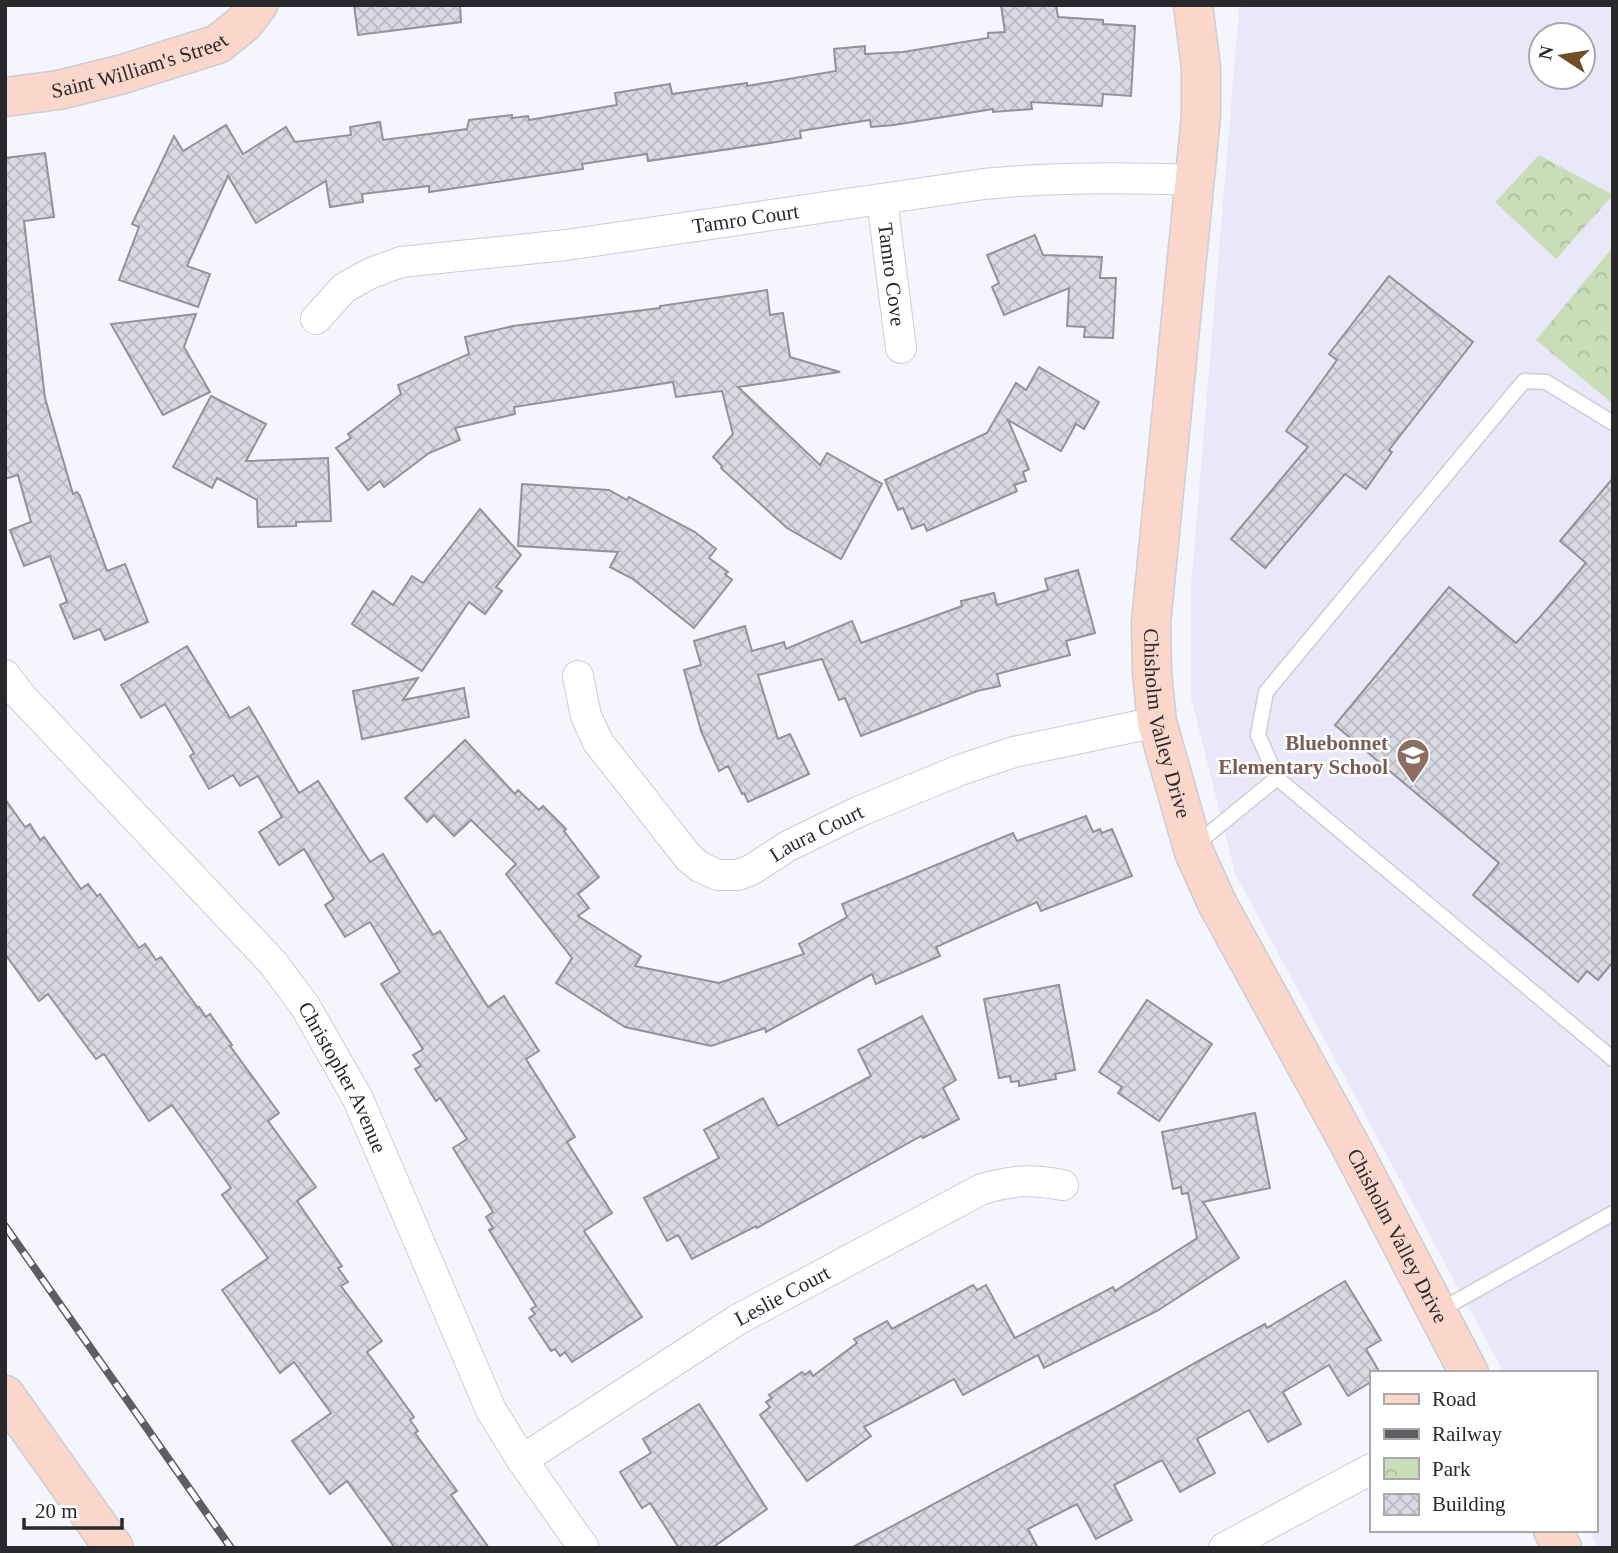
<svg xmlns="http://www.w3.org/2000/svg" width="1618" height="1553" viewBox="0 0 1618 1553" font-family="'Times New Roman',serif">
	<defs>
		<pattern id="park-crowns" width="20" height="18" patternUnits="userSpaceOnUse" patternTransform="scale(1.75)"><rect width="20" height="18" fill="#c9ddb9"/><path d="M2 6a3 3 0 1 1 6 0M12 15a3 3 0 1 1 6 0" fill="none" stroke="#adbe9f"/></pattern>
		<pattern id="building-cross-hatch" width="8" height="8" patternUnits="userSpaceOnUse" patternTransform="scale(1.75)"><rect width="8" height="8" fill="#d9d9e2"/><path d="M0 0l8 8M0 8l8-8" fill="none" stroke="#babac2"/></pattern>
	</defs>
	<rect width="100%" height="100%" fill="#f5f5fe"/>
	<path fill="#e8e8f9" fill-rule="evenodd" d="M1251,5H1613V1548H1599L1589,1530H1595V1373H1504L1235,873L1191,697V587L1239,8ZM1541,35H1583V77H1541Z"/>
	<g fill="url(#park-crowns)">
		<polygon points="1539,155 1613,195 1556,259 1495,202"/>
		<polygon points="1613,247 1613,404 1536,340"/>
	</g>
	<g fill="url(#building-cross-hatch)" stroke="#92929a" stroke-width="2">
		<polygon points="354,5 460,5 461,22 358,35"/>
		<polygon points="1001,5 1056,5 1058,17 1103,20 1103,24 1135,26 1131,96 1103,94 1102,106 1031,102 1032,109 993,112 993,109 894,125 871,127 870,120 800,131 801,138 770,143 648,161 647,154 582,164 583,169 429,192 429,186 362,194 363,202 330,207 326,181 256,223 228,176 187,266 210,274 198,307 119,280 139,227 132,224 174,136 183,151 226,125 243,154 286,127 295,142 351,135 350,127 380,122 383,140 467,129 469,120 512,115 512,118 528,116 529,120 617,105 615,93 670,84 672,94 747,83 747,86 836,71 834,49 865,46 865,54 903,52 988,38 988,33 1005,32"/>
		<polygon points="45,153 54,217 24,221 45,398 73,494 77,492 80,496 107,571 125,564 148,622 105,640 100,629 74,639 60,605 67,602 50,556 24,566 10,530 31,522 18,475 5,479 5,158"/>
		<polygon points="1035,235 1043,255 1102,257 1100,278 1116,278 1113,338 1084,337 1085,327 1067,326 1069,288 1004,315 992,287 999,283 987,255"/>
		<polygon points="1389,276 1473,342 1389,450 1392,452 1366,489 1345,474 1265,568 1231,539 1308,447 1286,431 1337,360 1329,354"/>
		<polygon points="767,290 770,315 783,313 790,357 840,372 738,387 820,465 827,453 882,484 841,559 787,528 721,468 722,466 713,457 733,434 722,391 676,397 673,382 514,407 515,414 455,428 460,440 429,453 384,487 380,481 368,490 336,448 351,438 348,434 401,394 398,385 469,354 465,337 513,326 660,308 660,306"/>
		<polygon points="196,314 184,347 210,392 163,415 111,324"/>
		<polygon points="1039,367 1099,402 1084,429 1076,424 1061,451 1008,420 1029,469 1023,472 1026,481 1014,485 1017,491 927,531 924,524 912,529 903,508 898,510 885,480 987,433 1016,383 1026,390"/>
		<polygon points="211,396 266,424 246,461 328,458 331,521 296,522 296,526 258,527 257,500 217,478 212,488 173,467"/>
		<polygon points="1613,478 1613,962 1598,980 1587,971 1578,982 1473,895 1499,863 1335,725 1449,587 1516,643 1540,617 1586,563 1560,541"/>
		<polygon points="522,484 609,490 627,500 629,497 695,532 716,549 709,558 728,572 725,574 732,580 694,628 633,579 610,567 618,552 518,546"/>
		<polygon points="480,509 521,555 496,587 502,591 485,614 469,602 422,671 352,624 373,591 393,605 412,576 423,583"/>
		<polygon points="1078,570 1095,633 1066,641 1070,655 997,674 1000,686 977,691 861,736 845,698 839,700 822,659 758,675 778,739 790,734 809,774 748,802 744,793 742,794 728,766 719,771 701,731 684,670 701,665 694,641 745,626 752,651 784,642 786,649 852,621 861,643 962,606 961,601 994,593 997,605 1048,590 1045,579"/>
		<polygon points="187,646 230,718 249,707 299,793 318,781 370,862 383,854 433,935 440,931 488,1007 504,996 539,1051 526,1059 575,1137 567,1142 612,1213 584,1231 642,1317 572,1362 565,1352 560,1356 555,1349 551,1351 529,1318 535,1314 531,1309 536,1306 489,1230 493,1228 486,1217 493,1212 453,1148 467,1139 440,1098 436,1101 415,1069 421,1066 413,1055 423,1049 381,984 400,972 370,922 345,937 325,905 334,899 304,849 279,865 259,832 282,817 258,776 240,786 233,775 209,789 190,756 194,753 165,704 141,718 121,685"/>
		<polygon points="418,678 403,700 464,688 469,717 362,739 353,691"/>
		<polygon points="465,740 515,794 518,790 539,810 543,806 566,829 564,831 599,877 578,894 589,908 578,916 641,956 635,966 719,983 804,954 799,944 847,917 842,904 1013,833 1017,841 1086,816 1093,832 1100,829 1102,833 1112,829 1132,876 1041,911 1037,902 936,947 940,956 876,984 872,974 766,1032 765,1028 711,1046 625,1027 556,983 572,958 506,874 516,864 471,820 454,836 434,815 427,822 405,798"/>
		<polygon points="5,799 25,827 30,824 40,840 44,837 81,889 88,884 97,896 100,894 139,948 145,944 156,960 161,957 198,1008 199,1007 206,1017 210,1014 232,1045 230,1046 279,1113 268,1121 316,1187 297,1201 342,1266 338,1268 348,1282 341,1286 382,1341 367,1352 414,1417 410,1420 418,1431 415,1433 457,1491 451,1495 489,1548 395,1548 347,1481 330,1494 292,1441 331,1413 294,1362 280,1373 222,1290 268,1258 222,1195 231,1188 172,1105 149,1121 104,1054 96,1059 48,994 39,1001 5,954"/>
		<polygon points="1059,985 1075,1070 1055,1074 1056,1079 1019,1086 1019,1081 1011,1082 1010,1076 999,1078 984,999"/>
		<polygon points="1147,1000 1212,1044 1159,1121 1118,1093 1122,1087 1099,1072"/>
		<polygon points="922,1016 956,1080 943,1088 959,1119 923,1138 921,1136 757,1228 756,1226 692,1259 678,1235 667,1241 644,1198 719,1158 704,1130 763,1098 778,1126 871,1076 858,1050"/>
		<polygon points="1255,1113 1270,1188 1203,1202 1239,1258 1157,1311 1044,1368 1038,1355 963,1395 954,1379 864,1427 871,1436 807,1481 760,1415 770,1407 766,1402 772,1398 769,1395 802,1372 805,1375 810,1371 813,1376 857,1343 854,1339 887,1321 892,1329 973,1285 977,1290 986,1285 1015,1338 1113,1287 1115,1291 1197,1238 1188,1193 1182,1194 1181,1187 1173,1189 1162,1132"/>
		<polygon points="1345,1281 1381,1340 1366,1349 1380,1373 1371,1373 1371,1382 1348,1396 1329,1365 1283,1392 1301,1424 1268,1442 1249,1410 1197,1439 1215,1473 1180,1492 1162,1460 1114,1485 1132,1520 1096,1539 1077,1504 1028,1529 1038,1548 851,1548 1118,1406 1265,1324 1267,1328"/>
		<polygon points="699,1404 767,1509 712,1548 679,1548 650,1503 642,1508 620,1472 651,1453 643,1439"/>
	</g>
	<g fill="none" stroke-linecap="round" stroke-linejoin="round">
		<defs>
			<g id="lane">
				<polyline points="1613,423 1546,382 1524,381 1266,692 1258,735 1277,778 1613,1059"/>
				<polyline points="1194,846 1277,778"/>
				<polyline points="1439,1311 1613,1213"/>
			</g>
			<g id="street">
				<path id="s1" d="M882,200L901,348"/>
				<path id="s2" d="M316,319L344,288L371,273L401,262L566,245L984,184C1055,177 1124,177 1194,180"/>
				<path id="s3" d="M5,675L19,694L273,963L305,1006L358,1099L491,1410L522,1460L584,1548"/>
				<path id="s4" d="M578,676L586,716L598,742L689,858L700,867L718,875H738L751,870L788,846L860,811L960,770L1014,752L1157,722"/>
				<path id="s5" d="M522,1460L737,1320L982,1189C1014,1180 1031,1179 1063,1185"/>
				<polyline points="1224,1548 1371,1469"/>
			</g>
			<g id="secondary">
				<path id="s6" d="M1193,5L1201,68V116L1151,623L1152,673L1157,722L1194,852L1217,903L1350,1145L1469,1373"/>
				<path id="s7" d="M5,97L59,90L123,74L218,44L244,23L258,5"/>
				<polyline points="5,1395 114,1548"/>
				<polyline points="1553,1530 1562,1548"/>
			</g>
		</defs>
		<use href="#lane" stroke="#cccdd6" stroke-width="17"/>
		<use href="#street" stroke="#cccdd6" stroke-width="32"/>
		<use href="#secondary" stroke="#cccdd6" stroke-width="41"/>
		<use href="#lane" stroke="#fff" stroke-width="14"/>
		<use href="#street" stroke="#fff" stroke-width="30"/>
		<use href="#secondary" stroke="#fad6cb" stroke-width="38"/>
		<defs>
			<polyline id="rail" points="5,1226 231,1548"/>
		</defs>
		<use href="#rail" stroke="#5e5e62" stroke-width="8"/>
		<use href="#rail" stroke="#fff" stroke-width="5" stroke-dasharray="16" stroke-linecap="butt"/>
	</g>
	<defs>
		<symbol id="school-pin" viewBox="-11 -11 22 30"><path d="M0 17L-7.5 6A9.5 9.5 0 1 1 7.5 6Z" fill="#8d6e63" stroke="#fff"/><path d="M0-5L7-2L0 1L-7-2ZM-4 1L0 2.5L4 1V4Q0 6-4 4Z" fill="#fff"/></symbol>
	</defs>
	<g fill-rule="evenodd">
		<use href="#school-pin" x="1394" y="736" width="38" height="52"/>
	</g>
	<g text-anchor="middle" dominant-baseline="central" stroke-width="5" stroke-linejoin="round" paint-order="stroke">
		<g font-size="21" fill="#29292c" stroke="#fff">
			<text stroke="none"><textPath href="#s7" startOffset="138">Saint William's Street</textPath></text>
			<text stroke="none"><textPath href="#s2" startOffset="452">Tamro Court</textPath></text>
			<text stroke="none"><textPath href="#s1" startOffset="75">Tamro Cove</textPath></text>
			<text stroke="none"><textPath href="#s6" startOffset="723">Chisholm Valley Drive</textPath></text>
			<text stroke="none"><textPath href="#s4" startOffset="360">Laura Court</textPath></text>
			<text stroke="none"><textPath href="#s3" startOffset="528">Christopher Avenue</textPath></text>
			<text stroke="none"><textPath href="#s6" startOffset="1290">Chisholm Valley Drive</textPath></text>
			<text stroke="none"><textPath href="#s5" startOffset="308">Leslie Court</textPath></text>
		</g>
		<g font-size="21" font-weight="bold" fill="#785e54" stroke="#fff" text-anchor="end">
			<text x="1388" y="743">Bluebonnet<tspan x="1388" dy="24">Elementary School</tspan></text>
		</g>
	</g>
	<rect width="1618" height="1553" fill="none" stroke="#29292c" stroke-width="14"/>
	<rect x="1370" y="1371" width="228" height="161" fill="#ffffff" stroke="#a9a9ab" stroke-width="2"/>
	<rect x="1384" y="1394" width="35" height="10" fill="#fad6cb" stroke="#a9a9ab" stroke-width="2"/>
	<text x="1432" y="1406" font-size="21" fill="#29292c">Road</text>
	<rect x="1384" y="1429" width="35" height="10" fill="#5e5e62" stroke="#a9a9ab" stroke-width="2"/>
	<text x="1432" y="1441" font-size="21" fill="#29292c">Railway</text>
	<rect x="1384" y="1458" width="35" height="21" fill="url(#park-crowns)" stroke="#a9a9ab" stroke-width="2"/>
	<text x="1432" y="1476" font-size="21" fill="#29292c">Park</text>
	<rect x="1384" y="1494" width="35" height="21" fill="url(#building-cross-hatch)" stroke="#a9a9ab" stroke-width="2"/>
	<text x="1432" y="1511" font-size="21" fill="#29292c">Building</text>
	<g transform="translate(1562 56) rotate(282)"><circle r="33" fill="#ffffff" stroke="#a9a9ab" stroke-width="2"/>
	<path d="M0-5L12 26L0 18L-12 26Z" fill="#714e27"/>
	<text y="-10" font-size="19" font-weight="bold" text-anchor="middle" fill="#29292c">N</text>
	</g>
	<path d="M24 1518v10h98v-10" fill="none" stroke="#29292c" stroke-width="3.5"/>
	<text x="35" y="1518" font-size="21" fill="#29292c" stroke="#ffffff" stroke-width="5" paint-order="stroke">20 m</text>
</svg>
